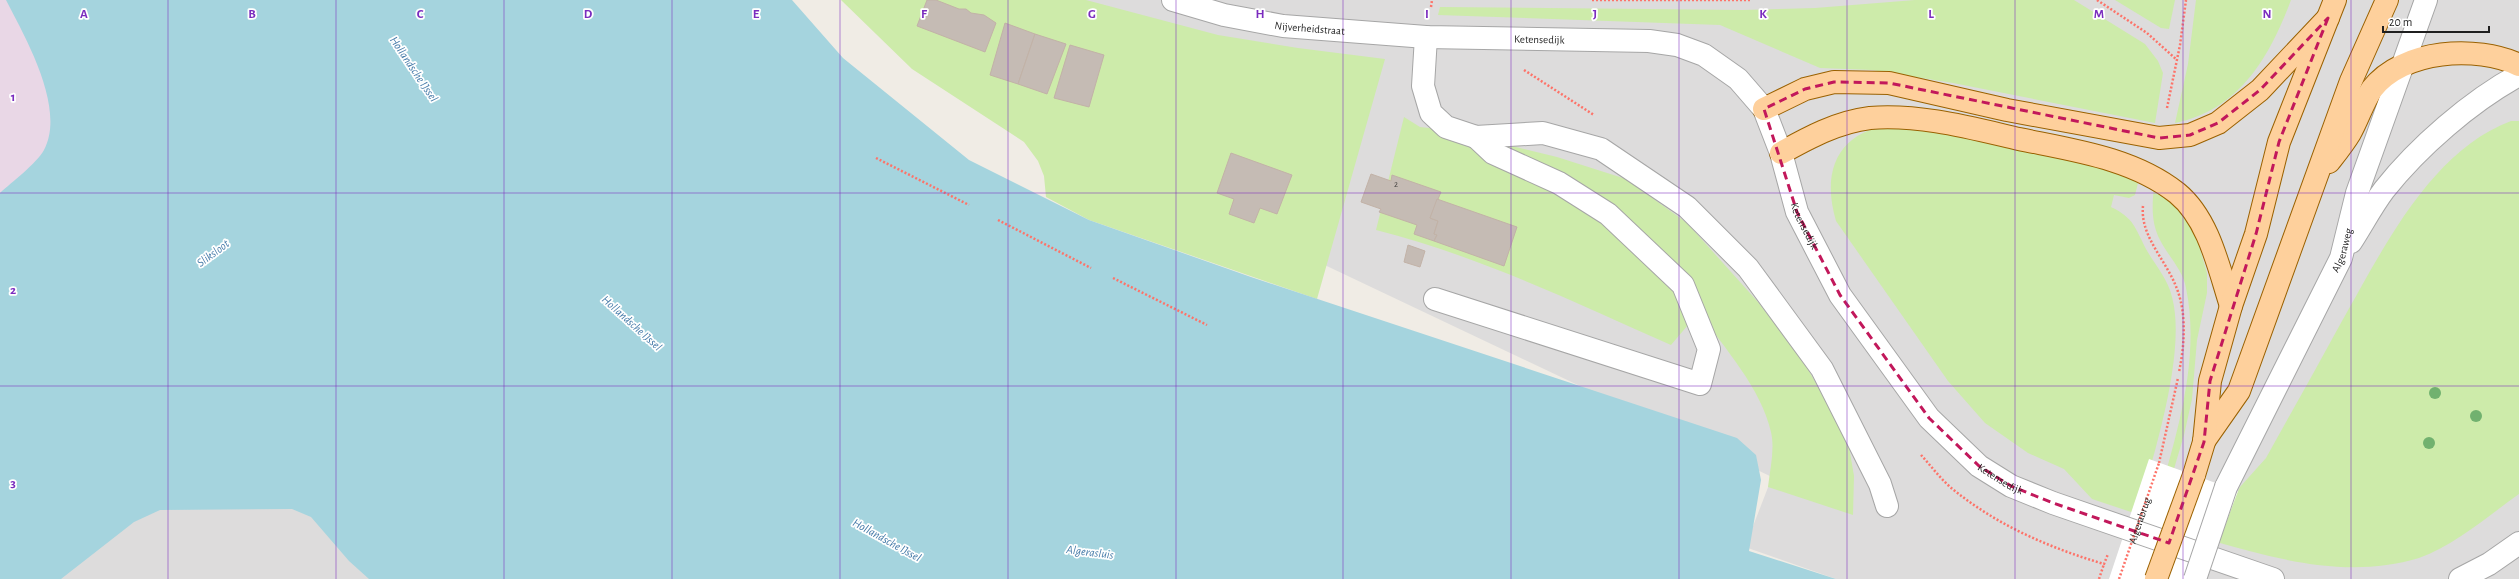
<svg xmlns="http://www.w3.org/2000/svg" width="2519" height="579" viewBox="0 0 2519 579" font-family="'Alegreya Sans',sans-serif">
	<rect width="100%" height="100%" fill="#f0ece5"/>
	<g fill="#dddcdc">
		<polygon points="883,0 2519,0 2519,579 1836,579 1745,547 1772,477 947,86"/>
		<polygon points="216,415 439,579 2,579"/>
	</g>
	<polygon fill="#e9d7e6" points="0,0 64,0 142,110 0,219"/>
	<g fill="#cdebaa">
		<polygon points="841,0 1086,0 1218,35 1298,48 1385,59 1317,299 1089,220 1046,197 1044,176 1038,161 1024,142 912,69"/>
		<polygon points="1915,0 2074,0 2145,44 2158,61 2163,73 2155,123 1953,83 1872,70 1820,68 1720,25 1438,15 1440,7 1742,10 1815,8"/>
		<polygon points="2115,0 2175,0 2169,29 2161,28"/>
		<path d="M2196,0H2291C2270,56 2240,110 2175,123L2188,64Z"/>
		<path d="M1404,117L1420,127L1447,130L1557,157L1626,179L1687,223L1758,302L1804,362L1848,441L1854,476L1853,515L1768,487C1770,469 1775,450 1771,432C1761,388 1725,349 1699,312L1671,345C1574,302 1479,256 1376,230Z"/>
		<path d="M2511,121H2519V494C2488,516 2455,545 2419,558C2349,579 2280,560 2213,541L2240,487L2266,458C2291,413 2317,367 2342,321C2382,251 2430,151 2511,121Z"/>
		<path d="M1899,124L2109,168L2139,179L2135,195L2129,198L2114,195L2111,207C2134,218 2135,228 2146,249C2155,265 2168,279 2172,297C2187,352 2153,458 2137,514L2092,499L2064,469L2028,453L1985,423L1948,381L1836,221C1820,167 1841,128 1899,124Z"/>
		<path d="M2154,187L2181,211L2194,229L2207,273V293L2197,340L2192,399L2184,435L2163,506L2157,504C2176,436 2201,360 2186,288C2183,270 2168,256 2160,240C2151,223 2152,205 2154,187Z"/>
	</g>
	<path fill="#a5d4de" d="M6,0H792L843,58L969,160L1089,220L1251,277L1737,438L1756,455L1761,480L1749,551L1836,579H369L349,561L311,517L292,509L160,510L134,522L61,579H0V193C12,182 36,164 44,150C66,108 26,39 6,0Z"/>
	<polygon fill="#fff" points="2149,459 2238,491 2205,579 2109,579"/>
	<g fill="#c5bbb4" stroke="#c2b2a7">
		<polygon points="927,0 936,0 959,9 966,9 971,13 984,15 996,23 985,52 917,26"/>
		<polygon points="1005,23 1035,34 1018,84 990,75"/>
		<polygon points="1035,34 1066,44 1047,94 1018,84"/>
		<polygon points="1070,45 1104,55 1089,107 1054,98"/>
		<polygon points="1231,153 1292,175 1277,214 1260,208 1254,223 1229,214 1234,199 1217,193"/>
		<polygon points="1371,174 1391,181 1392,175 1441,192 1430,218 1438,221 1434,234 1437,235 1434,241 1414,234 1417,225 1379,212 1381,209 1361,202"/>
		<polygon points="1437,199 1517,227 1504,266 1434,241 1437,235 1434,234 1438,221 1430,218"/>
		<polygon points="1408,245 1425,251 1420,267 1404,262"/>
	</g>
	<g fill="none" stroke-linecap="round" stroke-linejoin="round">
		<defs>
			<g id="minor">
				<path id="s1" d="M1173,0L1224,15L1283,26L1426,37L1649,41L1677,45L1704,55L1738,79L1764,109L1781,153L1797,212L1840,295L1929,418L1979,466L2011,486L2053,503L2273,579"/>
				<polyline points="1426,37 1423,86 1431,113 1446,127 1476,137 1543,133 1601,149 1687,207 1748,268 1822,369 1880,484 1887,506"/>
				<path d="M2351,242C2362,225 2372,206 2384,190C2418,147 2471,101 2519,75"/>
				<polyline points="1435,299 1700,384 1709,349 1683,285 1608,214 1559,183 1493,153 1476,137"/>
				<path id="s2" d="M2226,487L2341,258L2357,193L2426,0"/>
				<polyline points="2460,579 2489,564 2519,543"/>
			</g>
			<g id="major">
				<polyline points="1764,109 1805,89 1834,82 1889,83 2007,110 2159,138 2190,135 2218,123 2260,90 2328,18"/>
				<path d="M1781,153C1808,138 1837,122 1870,118C1920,114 1971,128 2019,139C2072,150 2133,158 2177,193C2209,219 2219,269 2231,306"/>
				<path d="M2329,162C2336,153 2344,143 2350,133C2358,119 2363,102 2372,89C2403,49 2477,45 2519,65"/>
				<polyline points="2204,441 2239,391 2351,81 2387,0"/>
				<polyline points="2194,475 2204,442 2210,381 2231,306 2256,234 2279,142 2335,0"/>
			</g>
		</defs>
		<use href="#minor" stroke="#a6a6a6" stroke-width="24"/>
		<use href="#major" stroke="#9a6100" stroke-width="24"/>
		<g stroke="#fd7369" stroke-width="2.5" stroke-dasharray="2 2" stroke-linecap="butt">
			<polyline points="1592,0 1752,0"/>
			<polyline points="2097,0 2147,33 2177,60"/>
			<polyline points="1431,7 1432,0"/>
			<polyline points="1524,70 1594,115"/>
			<polyline points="2167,108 2180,45 2186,0"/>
			<polyline points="876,158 969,205"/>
			<path d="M2143,206C2140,235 2164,258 2175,284C2187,311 2185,343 2179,372"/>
			<polyline points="998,220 1091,268"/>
			<polyline points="1113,278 1207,325"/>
			<path d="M1921,455C1932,467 1942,481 1955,491C1999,526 2050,548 2104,564L2108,554"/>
			<polyline points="2159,463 2178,378"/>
			<polyline points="2099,579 2104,564"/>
		</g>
		<use href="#minor" stroke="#fff" stroke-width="22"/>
		<use href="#major" stroke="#fed09c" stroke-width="22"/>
		<defs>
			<polyline id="minor-bridge" points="2195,579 2226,487"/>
			<polyline id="major-bridge" points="2156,579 2194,475"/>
		</defs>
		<use href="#minor-bridge" stroke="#a6a6a6" stroke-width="24" stroke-linecap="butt"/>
		<use href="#major-bridge" stroke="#9a6100" stroke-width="24" stroke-linecap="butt"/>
		<path stroke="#fd7369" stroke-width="2.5" stroke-dasharray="2 2" stroke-linecap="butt" id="s3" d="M2119,579L2159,463"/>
		<use href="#minor-bridge" stroke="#fff" stroke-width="22"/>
		<use href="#major-bridge" stroke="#fed09c" stroke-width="22"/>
	</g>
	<g fill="#71b16f">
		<circle cx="2435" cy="393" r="6"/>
		<circle cx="2476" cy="416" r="6"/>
		<circle cx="2429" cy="443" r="6"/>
	</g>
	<path fill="none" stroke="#c2185b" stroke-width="3" stroke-dasharray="8 5" stroke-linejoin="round" d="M2328,18L2279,142L2256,234L2210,381L2204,442L2169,543L2053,503L2011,486L1979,466L1929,418L1840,295L1797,212L1764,109L1805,89L1834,82L1889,83L2159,138L2190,135L2218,123L2260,90Z"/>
	<path fill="none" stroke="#7b2cbf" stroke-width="1" stroke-opacity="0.55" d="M168,0V579M336,0V579M504,0V579M672,0V579M840,0V579M1008,0V579M1176,0V579M1343,0V579M1511,0V579M1679,0V579M1847,0V579M2015,0V579M2183,0V579M2351,0V579M0,193H2519M0,386H2519"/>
	<g text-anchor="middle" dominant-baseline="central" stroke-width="3.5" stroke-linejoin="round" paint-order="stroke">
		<g font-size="9" fill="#484644">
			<text x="1396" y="184">2</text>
		</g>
		<g font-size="11" fill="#1f1f1f" stroke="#fff">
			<text stroke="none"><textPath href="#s1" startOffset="140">Nijverheidstraat</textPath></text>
			<text stroke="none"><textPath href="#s1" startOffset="370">Ketensedijk</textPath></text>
			<text stroke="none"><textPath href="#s1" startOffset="742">Ketensedijk</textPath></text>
			<text stroke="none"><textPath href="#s2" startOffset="264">Algeraweg</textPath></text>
			<text stroke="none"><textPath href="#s1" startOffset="1066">Ketensedijk</textPath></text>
			<text stroke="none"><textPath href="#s3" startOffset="62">Algerabrug</textPath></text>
		</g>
		<g font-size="12" font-style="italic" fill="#467ba9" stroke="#fff">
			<text transform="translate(414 69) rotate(56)">Hollandsche IJssel</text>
			<text transform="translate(213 253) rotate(-37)">Sliksloot</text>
			<text transform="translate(632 323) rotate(42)">Hollandsche IJssel</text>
			<text transform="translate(887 540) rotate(29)">Hollandsche IJssel</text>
			<text transform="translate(1090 552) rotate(7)">Algerasluis</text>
		</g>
	</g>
	<g font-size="13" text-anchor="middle" font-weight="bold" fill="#7b2cbf" stroke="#fff" stroke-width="3.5" stroke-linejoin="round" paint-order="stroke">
		<text x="84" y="18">A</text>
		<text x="252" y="18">B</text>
		<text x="420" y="18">C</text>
		<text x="588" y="18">D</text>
		<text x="756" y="18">E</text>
		<text x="924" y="18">F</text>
		<text x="1092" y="18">G</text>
		<text x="1260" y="18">H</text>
		<text x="1427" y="18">I</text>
		<text x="1595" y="18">J</text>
		<text x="1763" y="18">K</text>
		<text x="1931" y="18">L</text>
		<text x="2099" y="18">M</text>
		<text x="2267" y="18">N</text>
		<text x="13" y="101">1</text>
		<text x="13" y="294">2</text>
		<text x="13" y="487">3</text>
	</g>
	<path d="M2383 26v6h106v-6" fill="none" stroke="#1f1f1f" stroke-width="2"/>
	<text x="2389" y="26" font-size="12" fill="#1f1f1f" stroke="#ffffff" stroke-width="3" paint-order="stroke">20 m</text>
</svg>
